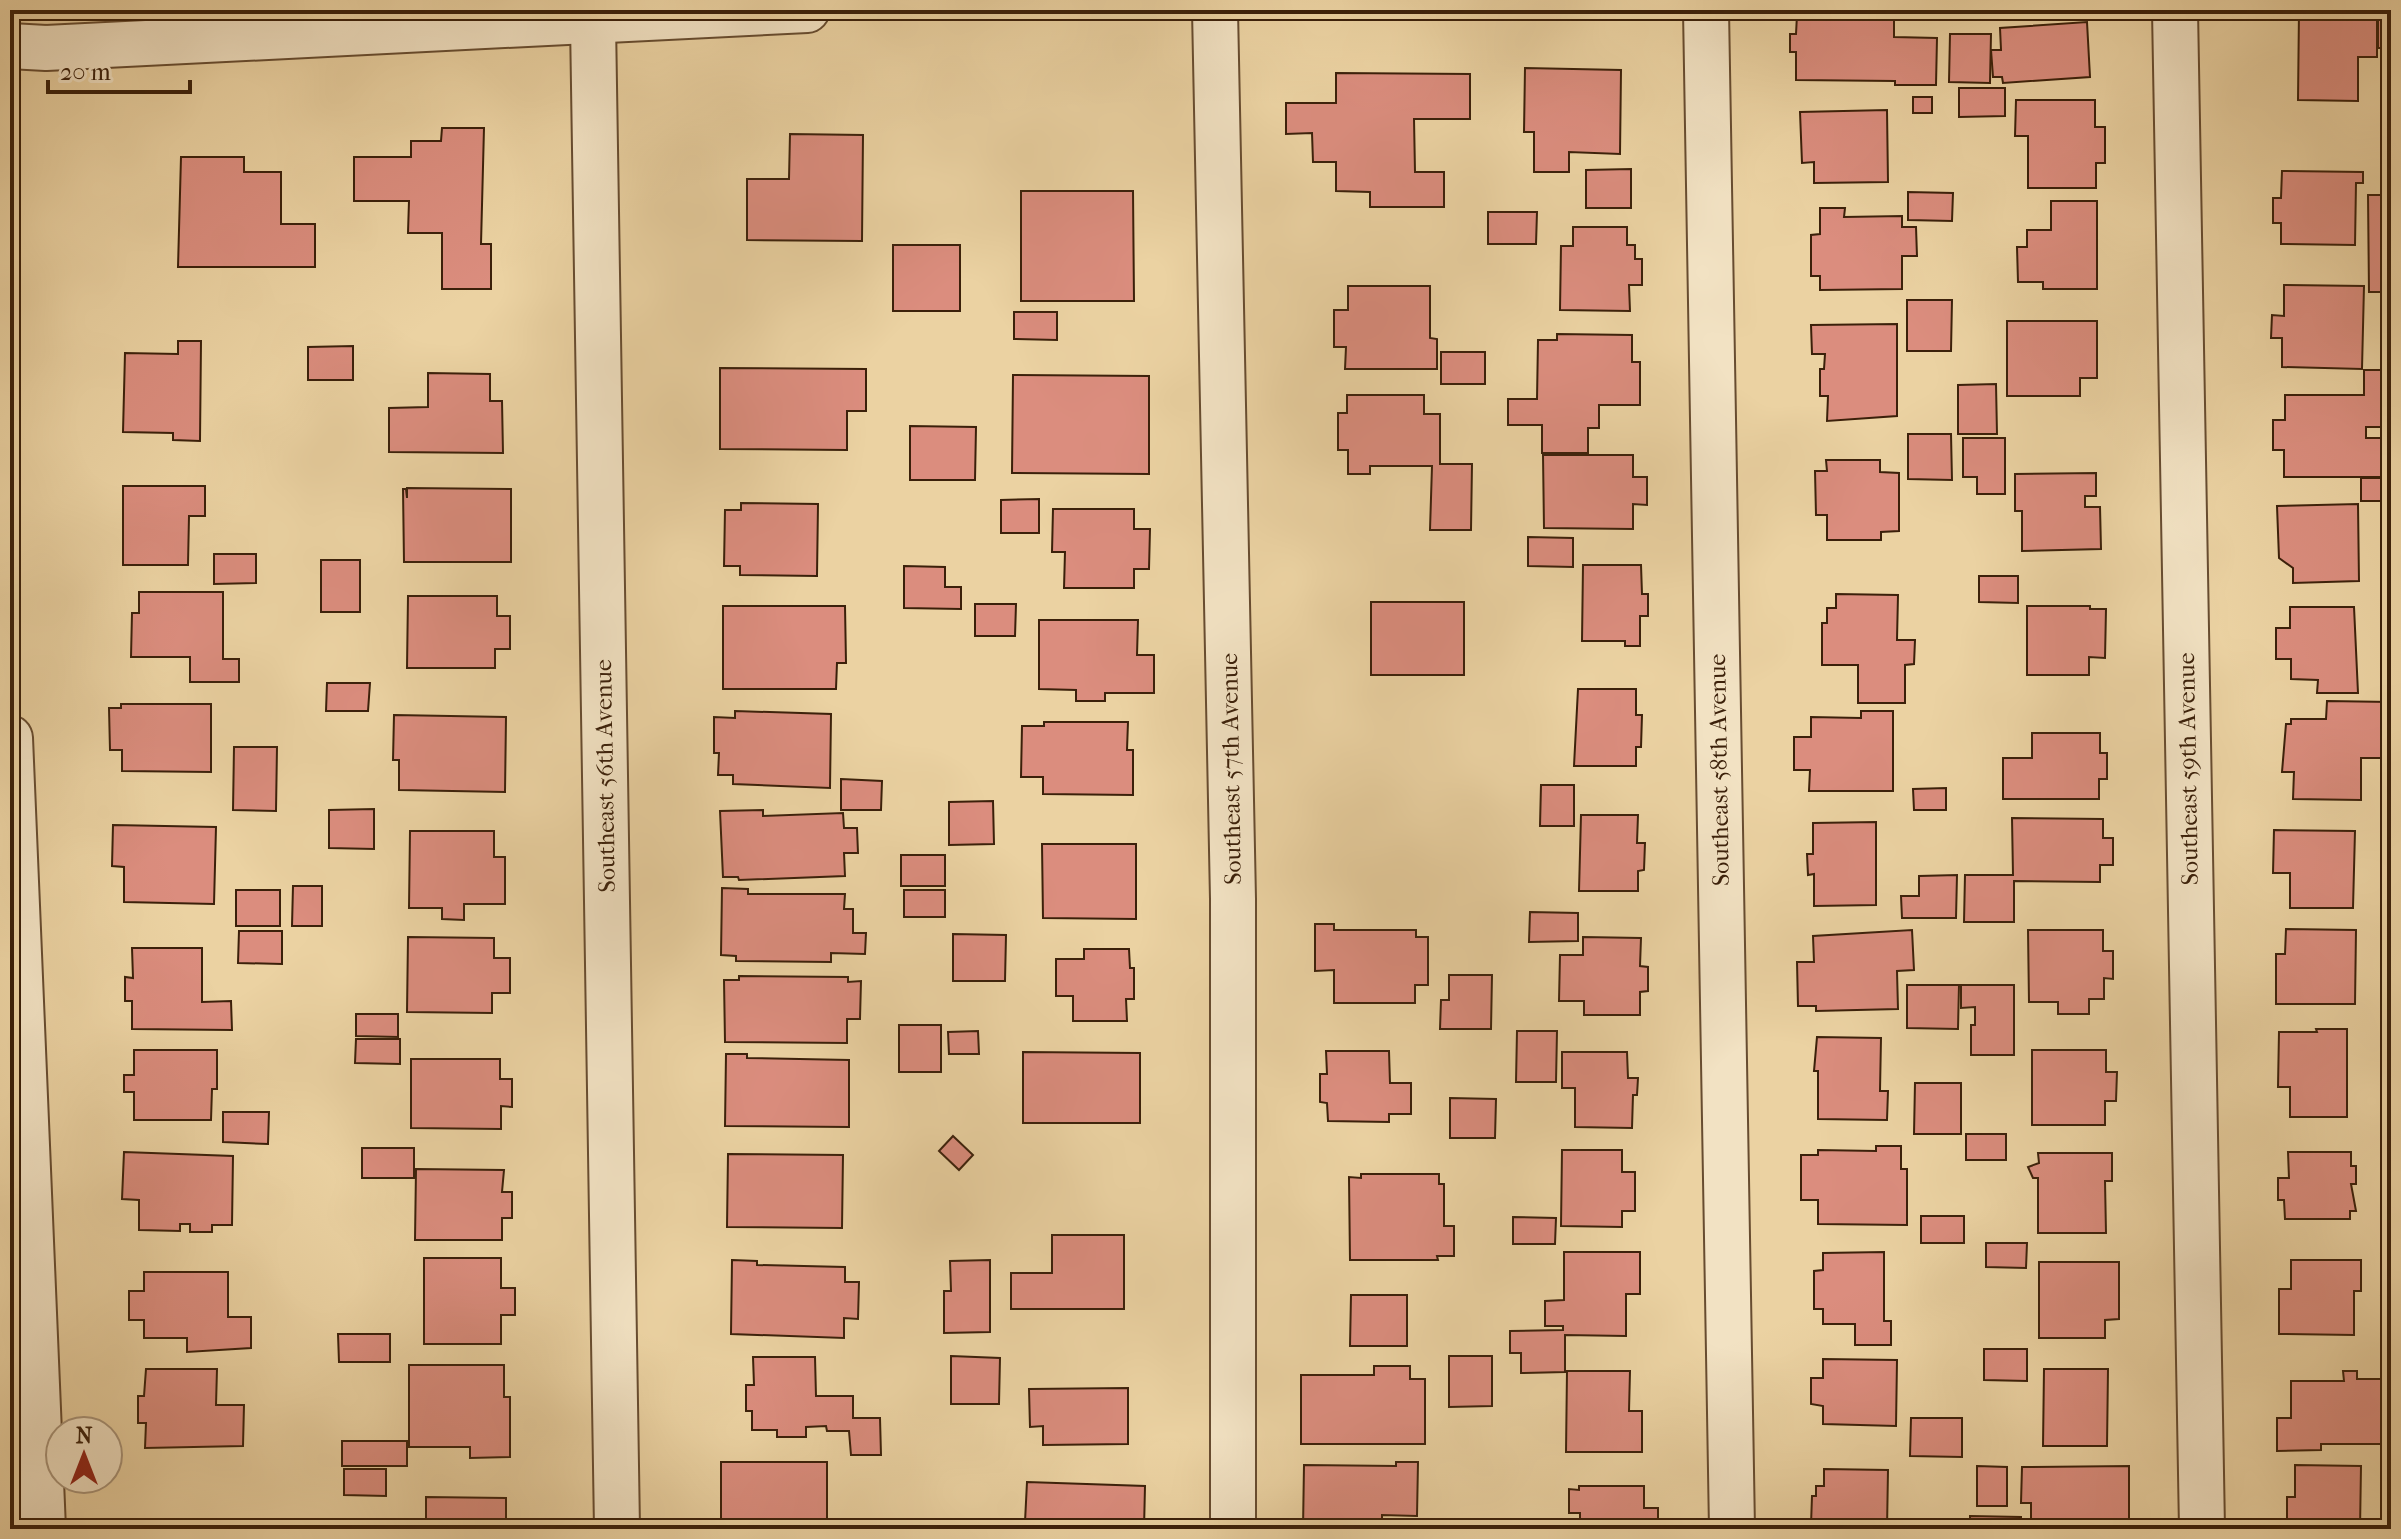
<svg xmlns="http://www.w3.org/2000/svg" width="2401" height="1539" viewBox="0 0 2401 1539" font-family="'IM FELL French Canon',serif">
	<rect width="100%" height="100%" fill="#ebd2a2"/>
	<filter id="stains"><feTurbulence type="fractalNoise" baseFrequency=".0025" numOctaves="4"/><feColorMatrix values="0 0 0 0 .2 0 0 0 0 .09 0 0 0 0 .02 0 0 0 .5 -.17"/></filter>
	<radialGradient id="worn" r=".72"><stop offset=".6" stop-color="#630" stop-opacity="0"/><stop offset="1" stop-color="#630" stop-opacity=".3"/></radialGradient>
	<g fill="#db8d7e" stroke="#3b200a" stroke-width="2">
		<polygon points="1837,10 1885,10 1885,15 1894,15 1894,37 1937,38 1936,85 1895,85 1895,81 1796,80 1796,52 1790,52 1790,34 1796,34 1797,15 1838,16"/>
		<rect x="2378" y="10" width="13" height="38"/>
		<polygon points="2299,11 2377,11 2377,57 2358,57 2358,101 2298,100"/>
		<polygon points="2087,22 2090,77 2003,83 2002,77 1993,77 1991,50 2001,50 2000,28"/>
		<polygon points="1950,34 1991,34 1990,83 1949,82"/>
		<polygon points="1525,68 1621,70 1620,154 1569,152 1569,172 1534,172 1534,132 1524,132"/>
		<polygon points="1336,73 1470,74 1470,119 1414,119 1415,172 1444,172 1444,207 1370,207 1370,192 1336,191 1336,162 1313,162 1312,133 1286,134 1286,103 1336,103"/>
		<polygon points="1959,88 2005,88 2005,116 1959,117"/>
		<rect x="1913" y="97" width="19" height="16"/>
		<polygon points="2016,100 2095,100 2095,127 2105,127 2105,163 2096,163 2096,188 2028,188 2028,136 2015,136"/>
		<polygon points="1887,110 1888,182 1814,183 1814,162 1802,163 1800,112"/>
		<polygon points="442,128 484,128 481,244 491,244 491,289 442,289 442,233 408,233 409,201 354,201 354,157 411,157 411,141 441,141"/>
		<polygon points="790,134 863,135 862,241 747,240 747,179 789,179"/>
		<polygon points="181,157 244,157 244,172 281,172 281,224 315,224 315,267 178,267"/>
		<polygon points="1631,169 1631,208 1586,208 1586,170"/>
		<polygon points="2282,171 2363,172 2363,183 2356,183 2355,245 2281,244 2281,223 2273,223 2273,198 2281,198"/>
		<polygon points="1021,191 1133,191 1134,301 1021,301"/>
		<polygon points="1908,192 1953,193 1952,221 1908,220"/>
		<polygon points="2368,195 2391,195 2391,292 2369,292"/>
		<polygon points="2051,201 2097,201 2097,289 2043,289 2043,282 2018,282 2017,247 2027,247 2027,230 2051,230"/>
		<polygon points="1820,208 1845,208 1844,217 1902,216 1902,227 1916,227 1917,256 1902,256 1902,289 1820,290 1820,276 1811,276 1811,235 1820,234"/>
		<polygon points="1488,212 1537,212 1536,244 1488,244"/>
		<polygon points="1573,227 1627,227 1627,245 1635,245 1635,259 1642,259 1642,285 1629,285 1630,311 1560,310 1561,246 1573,246"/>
		<rect x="893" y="245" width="67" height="66"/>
		<polygon points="2284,285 2364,286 2362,369 2282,367 2282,338 2271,338 2272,315 2284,316"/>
		<polygon points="1348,286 1430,286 1430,338 1437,339 1437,369 1345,369 1346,347 1334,347 1334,310 1348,310"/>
		<polygon points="1907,300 1952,300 1951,351 1907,351"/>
		<polygon points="1014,312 1057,312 1057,340 1014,339"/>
		<polygon points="2007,321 2097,321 2097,378 2080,378 2080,396 2007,396"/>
		<polygon points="1897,324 1897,416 1827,421 1828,396 1820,396 1820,369 1824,369 1825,354 1812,354 1811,325"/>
		<polygon points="1557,334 1632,335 1632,362 1640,362 1640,405 1599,405 1599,428 1588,428 1588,453 1542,453 1542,425 1508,425 1508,399 1537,399 1538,340 1557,340"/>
		<polygon points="178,341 201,341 200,441 173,440 173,433 123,432 125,353 178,354"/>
		<polygon points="353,346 353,380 308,380 308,347"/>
		<rect x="1441" y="352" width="44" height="32"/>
		<polygon points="720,368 866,369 866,411 847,411 847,450 720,449"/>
		<polygon points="2364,370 2391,370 2391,427 2366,427 2366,438 2388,438 2388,477 2284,477 2284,450 2273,450 2273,420 2285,420 2285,395 2364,395"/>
		<polygon points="428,373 490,374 490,401 502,401 503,453 389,452 389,408 428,407"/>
		<polygon points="1013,375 1149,376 1149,474 1012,473"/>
		<polygon points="1996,384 1997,434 1958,434 1958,385"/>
		<polygon points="1347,395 1424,395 1424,414 1440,414 1440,464 1472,464 1471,530 1430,530 1432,466 1370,466 1370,474 1348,474 1348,450 1338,450 1338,413 1347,413"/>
		<polygon points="910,426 976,427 975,480 910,480"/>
		<polygon points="1908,434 1951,434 1952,480 1908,479"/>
		<polygon points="1963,438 2005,438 2005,494 1977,494 1977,477 1963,477"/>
		<polygon points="1543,455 1633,455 1633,477 1647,477 1647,505 1633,504 1633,529 1544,528"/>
		<polygon points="1826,460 1880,460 1880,472 1899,473 1899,531 1881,532 1881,540 1827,540 1827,515 1816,515 1815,471 1827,471"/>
		<polygon points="2096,473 2096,496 2085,496 2085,507 2100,507 2101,549 2022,551 2022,511 2015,511 2015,474"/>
		<polygon points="2361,478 2391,478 2391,519 2382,519 2383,501 2361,501"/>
		<polygon points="123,486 205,486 205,516 189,516 188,565 123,565"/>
		<polygon points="407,488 511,489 511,562 404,562 403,489 406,489 407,498"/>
		<polygon points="1039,499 1039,533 1001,533 1001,500"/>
		<polygon points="741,503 818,504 817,576 740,575 740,566 724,566 725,510 741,510"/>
		<polygon points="2358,504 2359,581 2293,583 2293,568 2279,558 2277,506"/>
		<polygon points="1053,509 1134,509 1134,529 1150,529 1149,569 1134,569 1134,588 1064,588 1065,552 1052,552"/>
		<polygon points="1528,537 1573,538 1573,567 1528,566"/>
		<polygon points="214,554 256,554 256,583 214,584"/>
		<rect x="321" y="560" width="39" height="52"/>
		<polygon points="1583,565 1641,565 1642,594 1648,594 1648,616 1640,616 1640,646 1625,646 1625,641 1582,641"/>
		<polygon points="904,566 945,567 945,587 961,587 961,609 904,608"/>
		<polygon points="1979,576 2018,576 2018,603 1979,602"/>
		<rect x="2384" y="583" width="7" height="47"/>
		<polygon points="139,592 223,592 223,659 239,659 239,682 190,682 190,657 131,657 132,613 139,613"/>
		<polygon points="1836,594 1898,595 1897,640 1915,640 1914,664 1905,665 1905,703 1858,703 1858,665 1822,665 1822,623 1827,623 1827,608 1836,608"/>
		<polygon points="408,596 497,596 497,616 510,616 510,649 495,649 495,668 407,668"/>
		<rect x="1371" y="602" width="93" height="73"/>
		<polygon points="975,604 1016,604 1015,636 975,636"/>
		<polygon points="723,606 845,606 846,663 837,663 836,689 723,689"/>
		<polygon points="2027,606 2090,606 2090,609 2106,609 2105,658 2089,657 2089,675 2027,675"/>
		<polygon points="2290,607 2354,607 2358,693 2317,693 2318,680 2291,679 2291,659 2276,659 2276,628 2290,628"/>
		<polygon points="1039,620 1138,620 1137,655 1154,655 1154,693 1105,693 1105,701 1076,701 1076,690 1039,689"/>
		<polygon points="327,683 370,683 368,711 326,711"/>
		<polygon points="1578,689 1636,689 1636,715 1642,715 1641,747 1636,747 1636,766 1574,766"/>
		<polygon points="2327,701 2391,702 2391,758 2361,758 2361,800 2293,799 2294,772 2282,772 2286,724 2291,724 2291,719 2326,719"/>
		<polygon points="121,704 211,704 211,772 122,771 122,750 110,750 109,708 121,708"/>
		<polygon points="735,711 831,714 830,788 733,784 733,775 718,775 719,753 714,753 714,717 735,718"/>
		<polygon points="1861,711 1893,711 1893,791 1809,791 1810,770 1794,770 1794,737 1811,737 1811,717 1861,718"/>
		<polygon points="394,715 506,717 505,792 399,790 399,760 393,760"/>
		<polygon points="1044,722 1128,722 1127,750 1133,750 1133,795 1043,794 1043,777 1021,777 1022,726 1044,726"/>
		<polygon points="2032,733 2100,733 2100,753 2107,753 2107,779 2099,779 2099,799 2003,799 2003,758 2032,758"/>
		<polygon points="234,747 277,747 276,811 233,810"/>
		<polygon points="841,779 882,781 881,810 841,810"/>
		<polygon points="1541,785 1574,785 1574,826 1540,826"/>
		<polygon points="1946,788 1946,810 1914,810 1913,789"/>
		<rect x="2387" y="799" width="4" height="44"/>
		<polygon points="993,801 994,844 949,845 949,802"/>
		<polygon points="374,809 374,849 329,848 329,810"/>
		<polygon points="763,810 763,816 843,813 844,828 857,828 858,853 844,853 845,876 739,880 738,877 723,877 720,811"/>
		<polygon points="1581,815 1638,815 1637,843 1645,843 1644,870 1638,871 1638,891 1579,891"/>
		<polygon points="2012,818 2103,819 2103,838 2113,838 2113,865 2100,865 2100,882 2014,881 2014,922 1964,922 1965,875 2013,875"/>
		<polygon points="1876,822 1876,905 1814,906 1814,874 1808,875 1807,854 1813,854 1813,823"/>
		<polygon points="113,825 216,827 214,904 124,902 124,867 112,866"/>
		<polygon points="2274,830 2355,831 2353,908 2290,908 2290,873 2273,873"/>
		<polygon points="410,831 494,831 494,857 505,857 505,904 464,904 464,920 442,919 442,908 409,908"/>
		<polygon points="1042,844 1136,844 1136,919 1043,918"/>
		<rect x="901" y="855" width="44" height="31"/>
		<polygon points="1957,875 1956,918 1902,918 1901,896 1919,896 1919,876"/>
		<polygon points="293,886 322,886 322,926 292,926"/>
		<polygon points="722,888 748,889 748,894 845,894 844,909 853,909 853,933 866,933 865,954 831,953 831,962 736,961 736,956 721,955"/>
		<rect x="236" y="890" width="44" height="36"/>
		<rect x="904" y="890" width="41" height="27"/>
		<polygon points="1530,912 1578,913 1578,941 1529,942"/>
		<polygon points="1315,924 1334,924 1334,930 1416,930 1416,937 1428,937 1428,985 1415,985 1415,1003 1334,1003 1334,970 1315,971"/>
		<polygon points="2286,929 2356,930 2355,1004 2276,1004 2276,954 2285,954"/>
		<polygon points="1912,930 1914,970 1897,971 1898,1009 1816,1011 1816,1006 1798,1006 1797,962 1814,962 1813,936"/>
		<polygon points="2028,930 2103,930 2103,951 2113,951 2113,979 2104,978 2104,999 2089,999 2089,1014 2058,1014 2058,1002 2029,1002"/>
		<polygon points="239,931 282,931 282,964 238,963"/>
		<polygon points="953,934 1006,935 1005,981 953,981"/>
		<polygon points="408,937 494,938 494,958 510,958 510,993 492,993 492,1013 407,1012"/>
		<polygon points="1583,937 1641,938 1640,966 1648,967 1648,991 1640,992 1640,1015 1584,1015 1584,1001 1559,1001 1560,955 1583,955"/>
		<polygon points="132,948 202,948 202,1002 231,1001 232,1030 132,1029 132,1001 125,1001 125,977 133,978"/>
		<polygon points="1084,949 1129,949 1130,968 1134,968 1134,999 1126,999 1127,1021 1073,1021 1073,996 1056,996 1056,959 1084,959"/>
		<rect x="2384" y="974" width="7" height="40"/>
		<polygon points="1449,975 1492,975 1491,1029 1440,1029 1441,1000 1449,1000"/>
		<polygon points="739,976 848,977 848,982 861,981 860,1019 847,1019 847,1043 725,1042 724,980 739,980"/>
		<polygon points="1907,985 1959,985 1958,1029 1907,1028"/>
		<polygon points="1961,985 2014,985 2014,1055 1971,1055 1971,1025 1975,1025 1975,1007 1961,1008"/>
		<polygon points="356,1014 398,1014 398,1037 356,1036"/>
		<rect x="899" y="1025" width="42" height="47"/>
		<polygon points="2316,1029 2347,1029 2347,1117 2290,1117 2290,1087 2278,1087 2279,1032 2317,1032"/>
		<polygon points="978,1031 979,1054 949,1054 948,1032"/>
		<polygon points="1517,1031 1557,1031 1556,1082 1516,1082"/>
		<polygon points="1817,1037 1881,1038 1880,1091 1888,1091 1887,1120 1818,1119 1818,1071 1814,1071"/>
		<polygon points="356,1039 400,1039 400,1064 355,1063"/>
		<polygon points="134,1050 217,1050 217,1089 212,1089 211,1120 134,1120 134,1092 124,1092 124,1075 134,1075"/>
		<polygon points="2032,1050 2106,1050 2106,1072 2117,1072 2116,1101 2105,1101 2105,1125 2032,1125"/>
		<polygon points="1326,1051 1389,1051 1390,1083 1411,1083 1411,1114 1389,1114 1389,1122 1328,1121 1327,1103 1320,1102 1320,1074 1327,1074"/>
		<polygon points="1023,1052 1140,1053 1140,1123 1023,1123"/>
		<polygon points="1562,1052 1627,1052 1628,1078 1638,1078 1637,1095 1633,1095 1632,1128 1575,1127 1575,1088 1562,1088"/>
		<polygon points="726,1054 747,1054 747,1058 849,1060 849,1127 725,1126"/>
		<polygon points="411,1059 500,1059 500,1079 512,1079 512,1107 501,1106 501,1129 411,1128"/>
		<polygon points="1915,1083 1961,1083 1961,1134 1914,1134"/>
		<polygon points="1450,1098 1496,1099 1495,1138 1450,1138"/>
		<polygon points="223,1112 269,1112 268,1144 223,1142"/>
		<rect x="1966" y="1134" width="40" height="26"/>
		<polygon points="953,1136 973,1155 959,1170 939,1151"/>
		<polygon points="1876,1146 1901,1146 1901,1169 1907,1169 1907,1225 1818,1224 1818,1200 1801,1200 1801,1155 1818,1155 1818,1150 1876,1151"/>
		<rect x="362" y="1148" width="52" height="30"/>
		<polygon points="1562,1150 1622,1150 1622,1172 1635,1172 1635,1211 1622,1211 1622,1227 1561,1226"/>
		<polygon points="124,1152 233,1156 232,1225 212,1225 212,1232 190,1232 190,1224 180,1224 180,1231 139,1230 139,1200 122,1199"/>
		<polygon points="2288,1152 2351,1152 2351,1166 2356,1166 2356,1184 2351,1184 2356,1211 2350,1211 2350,1219 2285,1219 2284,1200 2278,1200 2278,1178 2289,1178"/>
		<polygon points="2038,1153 2112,1153 2112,1181 2105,1181 2106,1233 2038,1233 2038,1178 2033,1178 2028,1167 2039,1163"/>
		<polygon points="728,1154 843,1155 842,1228 727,1227"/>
		<polygon points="416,1169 504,1170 502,1192 512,1192 512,1218 502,1218 502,1240 415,1240"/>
		<polygon points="1361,1174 1439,1174 1439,1184 1444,1184 1444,1226 1454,1226 1454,1256 1437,1256 1438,1260 1350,1260 1349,1177 1361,1178"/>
		<rect x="1921" y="1216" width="43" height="27"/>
		<polygon points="1513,1217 1556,1218 1555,1244 1513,1244"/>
		<polygon points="1052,1235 1124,1235 1124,1309 1011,1309 1011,1273 1052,1273"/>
		<polygon points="2382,1236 2391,1236 2391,1295 2381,1295"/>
		<polygon points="1986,1243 2027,1243 2026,1268 1986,1267"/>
		<polygon points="1564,1252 1640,1252 1640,1294 1626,1294 1626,1336 1565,1335 1565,1372 1521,1373 1521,1353 1510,1353 1510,1331 1563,1330 1563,1326 1545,1326 1545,1301 1564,1300"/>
		<polygon points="1884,1252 1884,1321 1891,1321 1891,1345 1855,1345 1855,1324 1823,1324 1823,1309 1814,1309 1814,1271 1823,1270 1823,1253"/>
		<polygon points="424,1258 501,1258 501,1288 515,1288 515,1315 501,1315 501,1344 424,1344"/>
		<polygon points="732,1260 757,1261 757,1265 845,1267 845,1282 859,1282 858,1319 844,1318 844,1338 731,1334"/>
		<polygon points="990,1260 990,1332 944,1333 944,1291 951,1291 950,1261"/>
		<polygon points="2291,1260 2361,1260 2361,1291 2354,1291 2354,1335 2279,1334 2279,1289 2291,1289"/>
		<polygon points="2039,1262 2119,1262 2119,1319 2105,1320 2105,1338 2039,1338"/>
		<polygon points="144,1272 228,1272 228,1317 251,1317 251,1348 187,1352 187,1338 144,1338 144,1320 129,1320 129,1291 144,1291"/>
		<polygon points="1351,1295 1407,1295 1407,1346 1350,1346"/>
		<polygon points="338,1334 390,1334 390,1362 339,1362"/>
		<polygon points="1984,1349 2027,1349 2027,1381 1984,1380"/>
		<polygon points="951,1356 1000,1358 999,1404 951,1404"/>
		<polygon points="1449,1356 1492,1356 1492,1406 1449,1407"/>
		<polygon points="753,1357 815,1357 816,1396 853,1396 853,1418 880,1418 881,1455 851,1455 849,1431 827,1431 826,1426 806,1427 806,1437 777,1437 777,1430 752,1430 752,1411 746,1411 746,1385 754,1385"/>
		<polygon points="1823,1359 1897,1360 1896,1426 1823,1424 1823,1406 1811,1404 1811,1378 1823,1378"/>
		<polygon points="409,1365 504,1365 504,1397 510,1397 510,1457 470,1458 470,1447 409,1447"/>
		<polygon points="1374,1366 1410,1366 1410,1379 1425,1379 1425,1444 1301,1444 1301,1375 1374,1375"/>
		<polygon points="146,1369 217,1369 216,1405 244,1405 243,1446 145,1448 146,1423 138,1423 138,1396 144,1396"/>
		<polygon points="2044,1369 2108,1369 2107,1446 2043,1446"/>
		<polygon points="1567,1371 1630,1371 1629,1411 1642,1411 1642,1452 1566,1452"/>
		<polygon points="2343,1371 2357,1371 2357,1379 2382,1379 2382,1444 2321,1444 2321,1450 2277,1451 2277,1418 2291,1418 2291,1381 2344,1381"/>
		<polygon points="1128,1388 1128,1444 1043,1445 1043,1426 1030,1427 1029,1389"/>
		<polygon points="1911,1418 1962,1418 1962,1457 1910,1456"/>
		<rect x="342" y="1441" width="65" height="25"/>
		<rect x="721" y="1462" width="106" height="67"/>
		<polygon points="1396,1462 1418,1462 1417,1516 1382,1515 1382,1529 1303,1529 1304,1465 1396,1466"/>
		<polygon points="2295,1465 2361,1466 2360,1529 2287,1529 2287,1497 2295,1497"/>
		<polygon points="1977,1466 2007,1467 2007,1506 1977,1506"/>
		<polygon points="2129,1466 2129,1529 2031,1529 2031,1503 2021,1503 2022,1467"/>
		<polygon points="344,1469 386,1469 386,1496 344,1495"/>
		<polygon points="1824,1469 1888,1470 1887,1529 1824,1529 1824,1526 1811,1525 1812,1496 1816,1496 1816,1486 1824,1486"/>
		<polygon points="1027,1482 1145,1486 1144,1529 1039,1529 1039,1522 1025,1522"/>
		<polygon points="1579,1486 1644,1486 1644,1508 1658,1508 1658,1529 1552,1529 1552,1521 1580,1520 1580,1513 1569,1513 1569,1489 1579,1490"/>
		<polygon points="426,1497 506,1498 506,1529 426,1529"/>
		<polygon points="1970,1516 2021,1517 2021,1529 1970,1529"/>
	</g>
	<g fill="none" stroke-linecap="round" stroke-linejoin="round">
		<defs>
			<g id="minor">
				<polyline points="1215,10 1233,899 1233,1529"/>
				<polyline points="1706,10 1732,1529"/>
				<polyline points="2175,10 2202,1529"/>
				<polyline points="593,23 617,1529"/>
				<polyline points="10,46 46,48 807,10"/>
				<polyline points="10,738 43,1529"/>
			</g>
		</defs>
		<use href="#minor" stroke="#674c30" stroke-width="48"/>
		<use href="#minor" stroke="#f2e2c3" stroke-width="44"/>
	</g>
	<g text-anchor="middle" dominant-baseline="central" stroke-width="6" stroke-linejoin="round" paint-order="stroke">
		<g font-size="24" fill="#3b200a" stroke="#f2e2c3">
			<text transform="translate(1231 769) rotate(-91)">Southeast 57th Avenue</text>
			<text transform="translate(2188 769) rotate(-91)">Southeast 59th Avenue</text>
			<text transform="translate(1719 770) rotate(-91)">Southeast 58th Avenue</text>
			<text transform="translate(605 776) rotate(-91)">Southeast 56th Avenue</text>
		</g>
	</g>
	<rect width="2401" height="1539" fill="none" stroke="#ebd2a2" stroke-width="40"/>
	<rect x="12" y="12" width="2377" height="1515" fill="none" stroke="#3b200a" stroke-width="4"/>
	<rect x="20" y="20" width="2361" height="1499" fill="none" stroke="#3b200a" stroke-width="2"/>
	<g transform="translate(84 1455)"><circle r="38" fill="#f2e2c3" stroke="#a99479" stroke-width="2"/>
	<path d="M0-6L14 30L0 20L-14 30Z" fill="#8f2418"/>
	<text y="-12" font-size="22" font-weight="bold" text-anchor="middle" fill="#3b200a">N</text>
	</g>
	<path d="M48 80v12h142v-12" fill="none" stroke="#3b200a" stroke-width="4"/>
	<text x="60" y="80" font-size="24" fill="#3b200a" stroke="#f2e2c3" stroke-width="6" paint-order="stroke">20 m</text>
	<rect width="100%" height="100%" filter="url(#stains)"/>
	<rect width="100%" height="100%" fill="url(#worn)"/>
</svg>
